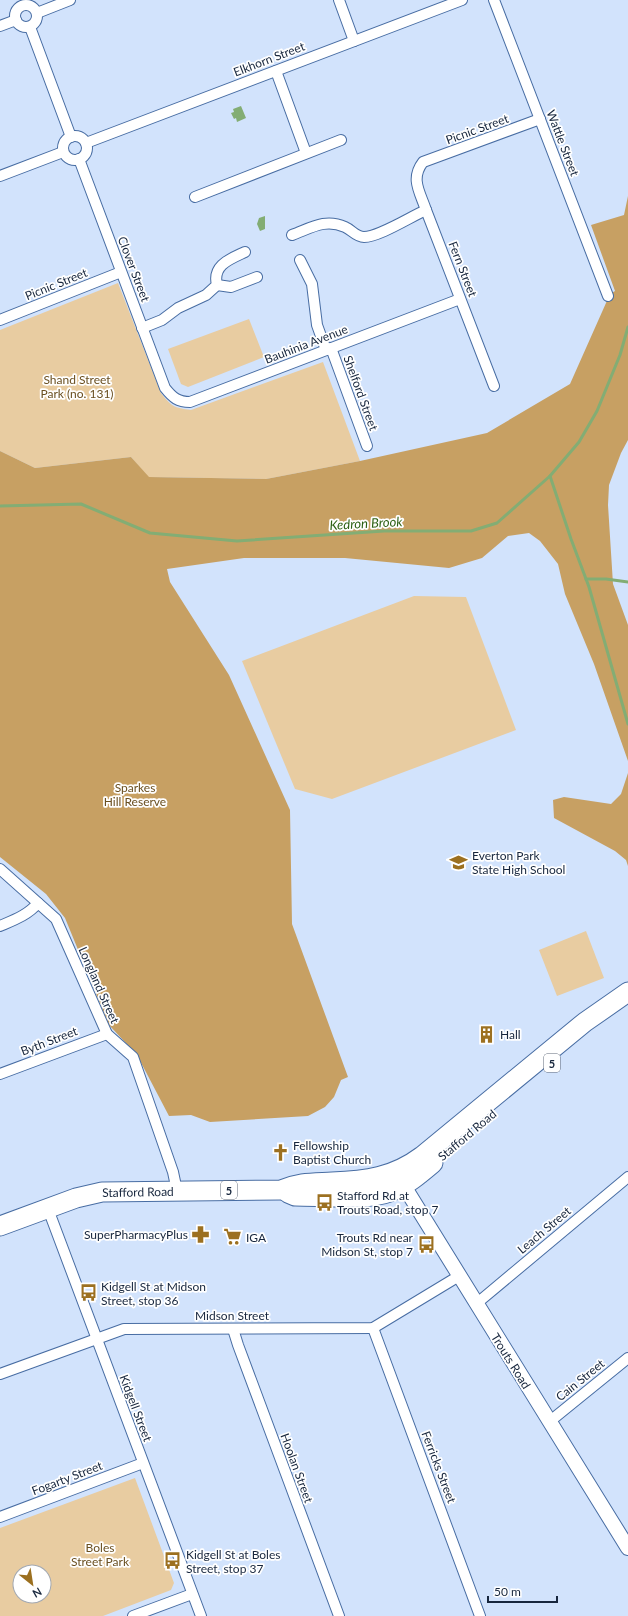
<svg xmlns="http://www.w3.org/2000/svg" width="628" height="1616" viewBox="0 0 628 1616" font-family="Lato,sans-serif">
	<rect width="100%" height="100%" fill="#d2e3fc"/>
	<g fill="#e8cca1" fill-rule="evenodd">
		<path d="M118,283L161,393C171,406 174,408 191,410L323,362L360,461L266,479L148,477L131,457L35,468L0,451V330Z"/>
		<polygon points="249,319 264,357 188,387 181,384 168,349"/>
		<polygon points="414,596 466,597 516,730 332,799 295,789 242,661"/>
		<polygon points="586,931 604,978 557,996 539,950"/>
		<path d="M135,1478L174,1583L171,1590L103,1616H0V1528ZM20,1572H44V1596H20Z"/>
	</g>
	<g fill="#c7a063">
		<polygon points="628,196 628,440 621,453 609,485 608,505 613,584 628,625 628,761 594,664 565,594 558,564 540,541 529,533 508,536 482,558 449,568 345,558 244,558 167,569 170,582 229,675 290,810 292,924 348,1077 341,1080 334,1097 325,1107 308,1116 210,1122 191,1115 169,1116 137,1055 109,1025 65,918 46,894 0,857 0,451 35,468 131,457 149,477 266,479 360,461 487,433 570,384 610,294 615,291 591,225 624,215"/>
		<polygon points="628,773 628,866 626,860 615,851 554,818 553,800 564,797 611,804 621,794"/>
	</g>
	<g fill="#83ad74">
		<polygon points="241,106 246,118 237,122 236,118 234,119 231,113 234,112 233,109"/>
		<polygon points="265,216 265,229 260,231 257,224 259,218"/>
	</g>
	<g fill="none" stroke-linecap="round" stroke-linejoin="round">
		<g stroke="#83ad74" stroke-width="3">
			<polyline points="550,476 571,539 589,587 628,724"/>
			<polyline points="0,506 81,504 150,533 237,541 384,531 471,531 497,523 550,476 579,442 597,411 620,355 628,327"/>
			<polyline points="586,579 606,579 628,582"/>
		</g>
		<defs>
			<g id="street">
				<polyline points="339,0 354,41"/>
				<polyline points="494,0 608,296"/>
				<circle cx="26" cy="16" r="11"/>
				<polyline points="37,13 70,0"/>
				<polyline points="0,26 16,20"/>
				<polyline points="30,27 71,137"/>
				<polyline points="276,71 306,153"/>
				<circle cx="75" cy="148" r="12"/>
				<polyline points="86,143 462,0"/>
				<path d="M79,159L165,388C173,398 178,402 190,402L460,299"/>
				<polyline points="0,176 63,152"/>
				<polyline points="195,197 341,140"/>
				<path d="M292,235C311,228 325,218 345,227C352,230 356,237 364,237C379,237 410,217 426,210"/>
				<polyline points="300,260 312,284 317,325 326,350"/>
				<polyline points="217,285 231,287 257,277"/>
				<polyline points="0,320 121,272"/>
				<path d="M142,328L162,320L178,308L206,295L217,285C212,265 230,259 245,252"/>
				<polyline points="331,348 367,446"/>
				<path d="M494,386L426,210C420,192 410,179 423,162L540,119"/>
				<polyline points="0,869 56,919 107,1034 133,1057 173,1172 177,1191"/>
				<path d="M0,926C14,920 28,915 38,903"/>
				<polyline points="0,1074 107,1034"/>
				<polyline points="48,1209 201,1616"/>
				<polyline points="476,1304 628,1177"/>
				<polyline points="373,1328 480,1616"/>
				<polyline points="233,1329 238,1345 339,1616"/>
				<polyline points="0,1374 124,1329 373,1328 459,1276"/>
				<polyline points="549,1422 628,1358"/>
				<polyline points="0,1517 143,1463"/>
				<polyline points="133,1616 192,1594"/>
			</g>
			<polyline id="secondary" points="399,1178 628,1548"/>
			<g id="highway">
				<path d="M288,1193L295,1196C321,1196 366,1201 390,1192C406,1186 420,1174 433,1163"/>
				<path d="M0,1226L76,1198L102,1192L281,1190C300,1182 312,1183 332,1182C366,1181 394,1177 422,1156L585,1022L628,992"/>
			</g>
		</defs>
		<use href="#street" stroke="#486da3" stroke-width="12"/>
		<use href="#secondary" stroke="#486da3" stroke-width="16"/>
		<use href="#highway" stroke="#486da3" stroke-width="21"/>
		<use href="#street" stroke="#fff" stroke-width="10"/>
		<use href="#secondary" stroke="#fff" stroke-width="14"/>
		<use href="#highway" stroke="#fff" stroke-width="19"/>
	</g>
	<defs>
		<symbol id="school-bare" viewBox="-9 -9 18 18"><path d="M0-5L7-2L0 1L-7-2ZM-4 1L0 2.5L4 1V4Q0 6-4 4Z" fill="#9c7020" stroke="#fff" stroke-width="2.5" paint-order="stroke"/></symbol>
		<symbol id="building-bare" viewBox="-9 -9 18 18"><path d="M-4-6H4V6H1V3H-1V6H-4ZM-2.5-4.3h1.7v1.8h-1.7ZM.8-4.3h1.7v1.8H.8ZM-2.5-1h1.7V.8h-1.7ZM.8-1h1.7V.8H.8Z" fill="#9c7020" stroke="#fff" stroke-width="2.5" paint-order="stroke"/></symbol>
		<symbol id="church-bare" viewBox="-9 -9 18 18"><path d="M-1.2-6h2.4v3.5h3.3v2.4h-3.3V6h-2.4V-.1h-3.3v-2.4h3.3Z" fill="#9c7020" stroke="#fff" stroke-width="2.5" paint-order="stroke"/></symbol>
		<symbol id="bus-bare" viewBox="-9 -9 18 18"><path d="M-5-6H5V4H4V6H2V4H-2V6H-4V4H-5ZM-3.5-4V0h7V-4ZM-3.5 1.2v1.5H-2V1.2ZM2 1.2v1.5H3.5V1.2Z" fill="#9c7020" stroke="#fff" stroke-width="2.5" paint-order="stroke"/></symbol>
		<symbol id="pharmacy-bare" viewBox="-9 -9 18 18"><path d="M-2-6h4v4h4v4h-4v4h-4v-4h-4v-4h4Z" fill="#9c7020" stroke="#fff" stroke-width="2.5" paint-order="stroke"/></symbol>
		<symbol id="supermarket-bare" viewBox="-9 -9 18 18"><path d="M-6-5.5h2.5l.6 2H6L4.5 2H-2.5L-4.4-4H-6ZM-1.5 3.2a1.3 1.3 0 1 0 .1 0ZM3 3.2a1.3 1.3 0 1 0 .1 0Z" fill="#9c7020" stroke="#fff" stroke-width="2.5" paint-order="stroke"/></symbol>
	</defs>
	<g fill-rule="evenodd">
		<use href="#school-bare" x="446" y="850" width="25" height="25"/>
		<use href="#building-bare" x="474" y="1022" width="25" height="25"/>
		<use href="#church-bare" x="268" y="1140" width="25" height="25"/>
		<use href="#bus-bare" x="312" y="1190" width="25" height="25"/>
		<use href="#pharmacy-bare" x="188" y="1222" width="25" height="25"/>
		<use href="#supermarket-bare" x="220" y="1224" width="25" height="25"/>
		<use href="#bus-bare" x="414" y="1232" width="25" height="25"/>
		<use href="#bus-bare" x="76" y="1280" width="25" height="25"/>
		<use href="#bus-bare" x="160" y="1548" width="25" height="25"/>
	</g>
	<g text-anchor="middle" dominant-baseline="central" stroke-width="3.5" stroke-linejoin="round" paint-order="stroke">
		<g fill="#fff" stroke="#5d6777" stroke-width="1">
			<rect x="544" y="1054" width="16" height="18" rx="3"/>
			<rect x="221" y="1181" width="16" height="18" rx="3"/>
		</g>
		<g font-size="11" font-weight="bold" fill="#17263d">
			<text x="552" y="1063">5</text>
			<text x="229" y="1190">5</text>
		</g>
		<g font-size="12" fill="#17263d" stroke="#fff">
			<text transform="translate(269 59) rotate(-21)">Elkhorn Street</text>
			<text transform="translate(477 129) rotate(-20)">Picnic Street</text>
			<text transform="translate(563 143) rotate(69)">Wattle Street</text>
			<text transform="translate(134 269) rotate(69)">Clover Street</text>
			<text transform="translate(463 269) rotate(69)">Fern Street</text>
			<text transform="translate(56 284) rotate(-22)">Picnic Street</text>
			<text transform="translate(306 344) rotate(-21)">Bauhinia Avenue</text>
			<text transform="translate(361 393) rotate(70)">Shelford Street</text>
			<text transform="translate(99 985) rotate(66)">Longland Street</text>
			<text transform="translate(49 1041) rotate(-21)">Byth Street</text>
			<text transform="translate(467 1135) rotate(-40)">Stafford Road</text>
			<text transform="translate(138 1192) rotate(-1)">Stafford Road</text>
			<text transform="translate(544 1230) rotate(-40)">Leach Street</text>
			<text x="232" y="1315">Midson Street</text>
			<text transform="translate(511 1361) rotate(58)">Trouts Road</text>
			<text transform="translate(580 1380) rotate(-39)">Cain Street</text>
			<text transform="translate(136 1408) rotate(69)">Kidgell Street</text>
			<text transform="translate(439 1467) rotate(69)">Ferricks Street</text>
			<text transform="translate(297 1468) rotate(70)">Hoolan Street</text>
			<text transform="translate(67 1478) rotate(-21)">Fogarty Street</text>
		</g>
		<g font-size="12" fill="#6a4f20" stroke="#fff">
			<text x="77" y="379">Shand Street<tspan x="77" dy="14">Park (no. 131)</tspan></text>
			<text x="135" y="787">Sparkes<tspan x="135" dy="14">Hill Reserve</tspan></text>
			<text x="100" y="1547">Boles<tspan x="100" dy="14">Street Park</tspan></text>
		</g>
		<g font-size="12" fill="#17263d" stroke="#fff" text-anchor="start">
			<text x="472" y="855">Everton Park<tspan x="472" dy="14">State High School</tspan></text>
			<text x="500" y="1034">Hall</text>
			<text x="293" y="1145">Fellowship<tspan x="293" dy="14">Baptist Church</tspan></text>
			<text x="337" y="1195">Stafford Rd at<tspan x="337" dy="14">Trouts Road, stop 7</tspan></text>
			<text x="188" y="1234" text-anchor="end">SuperPharmacyPlus</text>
			<text x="246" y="1237">IGA</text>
			<text x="413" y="1237" text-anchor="end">Trouts Rd near<tspan x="413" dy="14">Midson St, stop 7</tspan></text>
			<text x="101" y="1286">Kidgell St at Midson<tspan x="101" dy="14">Street, stop 36</tspan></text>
			<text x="186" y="1554">Kidgell St at Boles<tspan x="186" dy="14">Street, stop 37</tspan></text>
		</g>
		<g font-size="13" font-style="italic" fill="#2a5f11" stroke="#fff">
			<text transform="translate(366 523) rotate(-3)">Kedron Brook</text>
		</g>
	</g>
	<g transform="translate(32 1584) rotate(150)"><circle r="19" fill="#ffffff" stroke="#a2a8b1"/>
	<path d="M0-3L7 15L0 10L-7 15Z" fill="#9c7020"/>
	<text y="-6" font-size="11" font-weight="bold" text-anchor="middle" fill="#17263d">N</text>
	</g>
	<path d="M488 1596v6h69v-6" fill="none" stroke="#17263d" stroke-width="2"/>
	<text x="494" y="1596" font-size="12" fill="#17263d" stroke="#ffffff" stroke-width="3" paint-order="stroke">50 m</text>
</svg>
